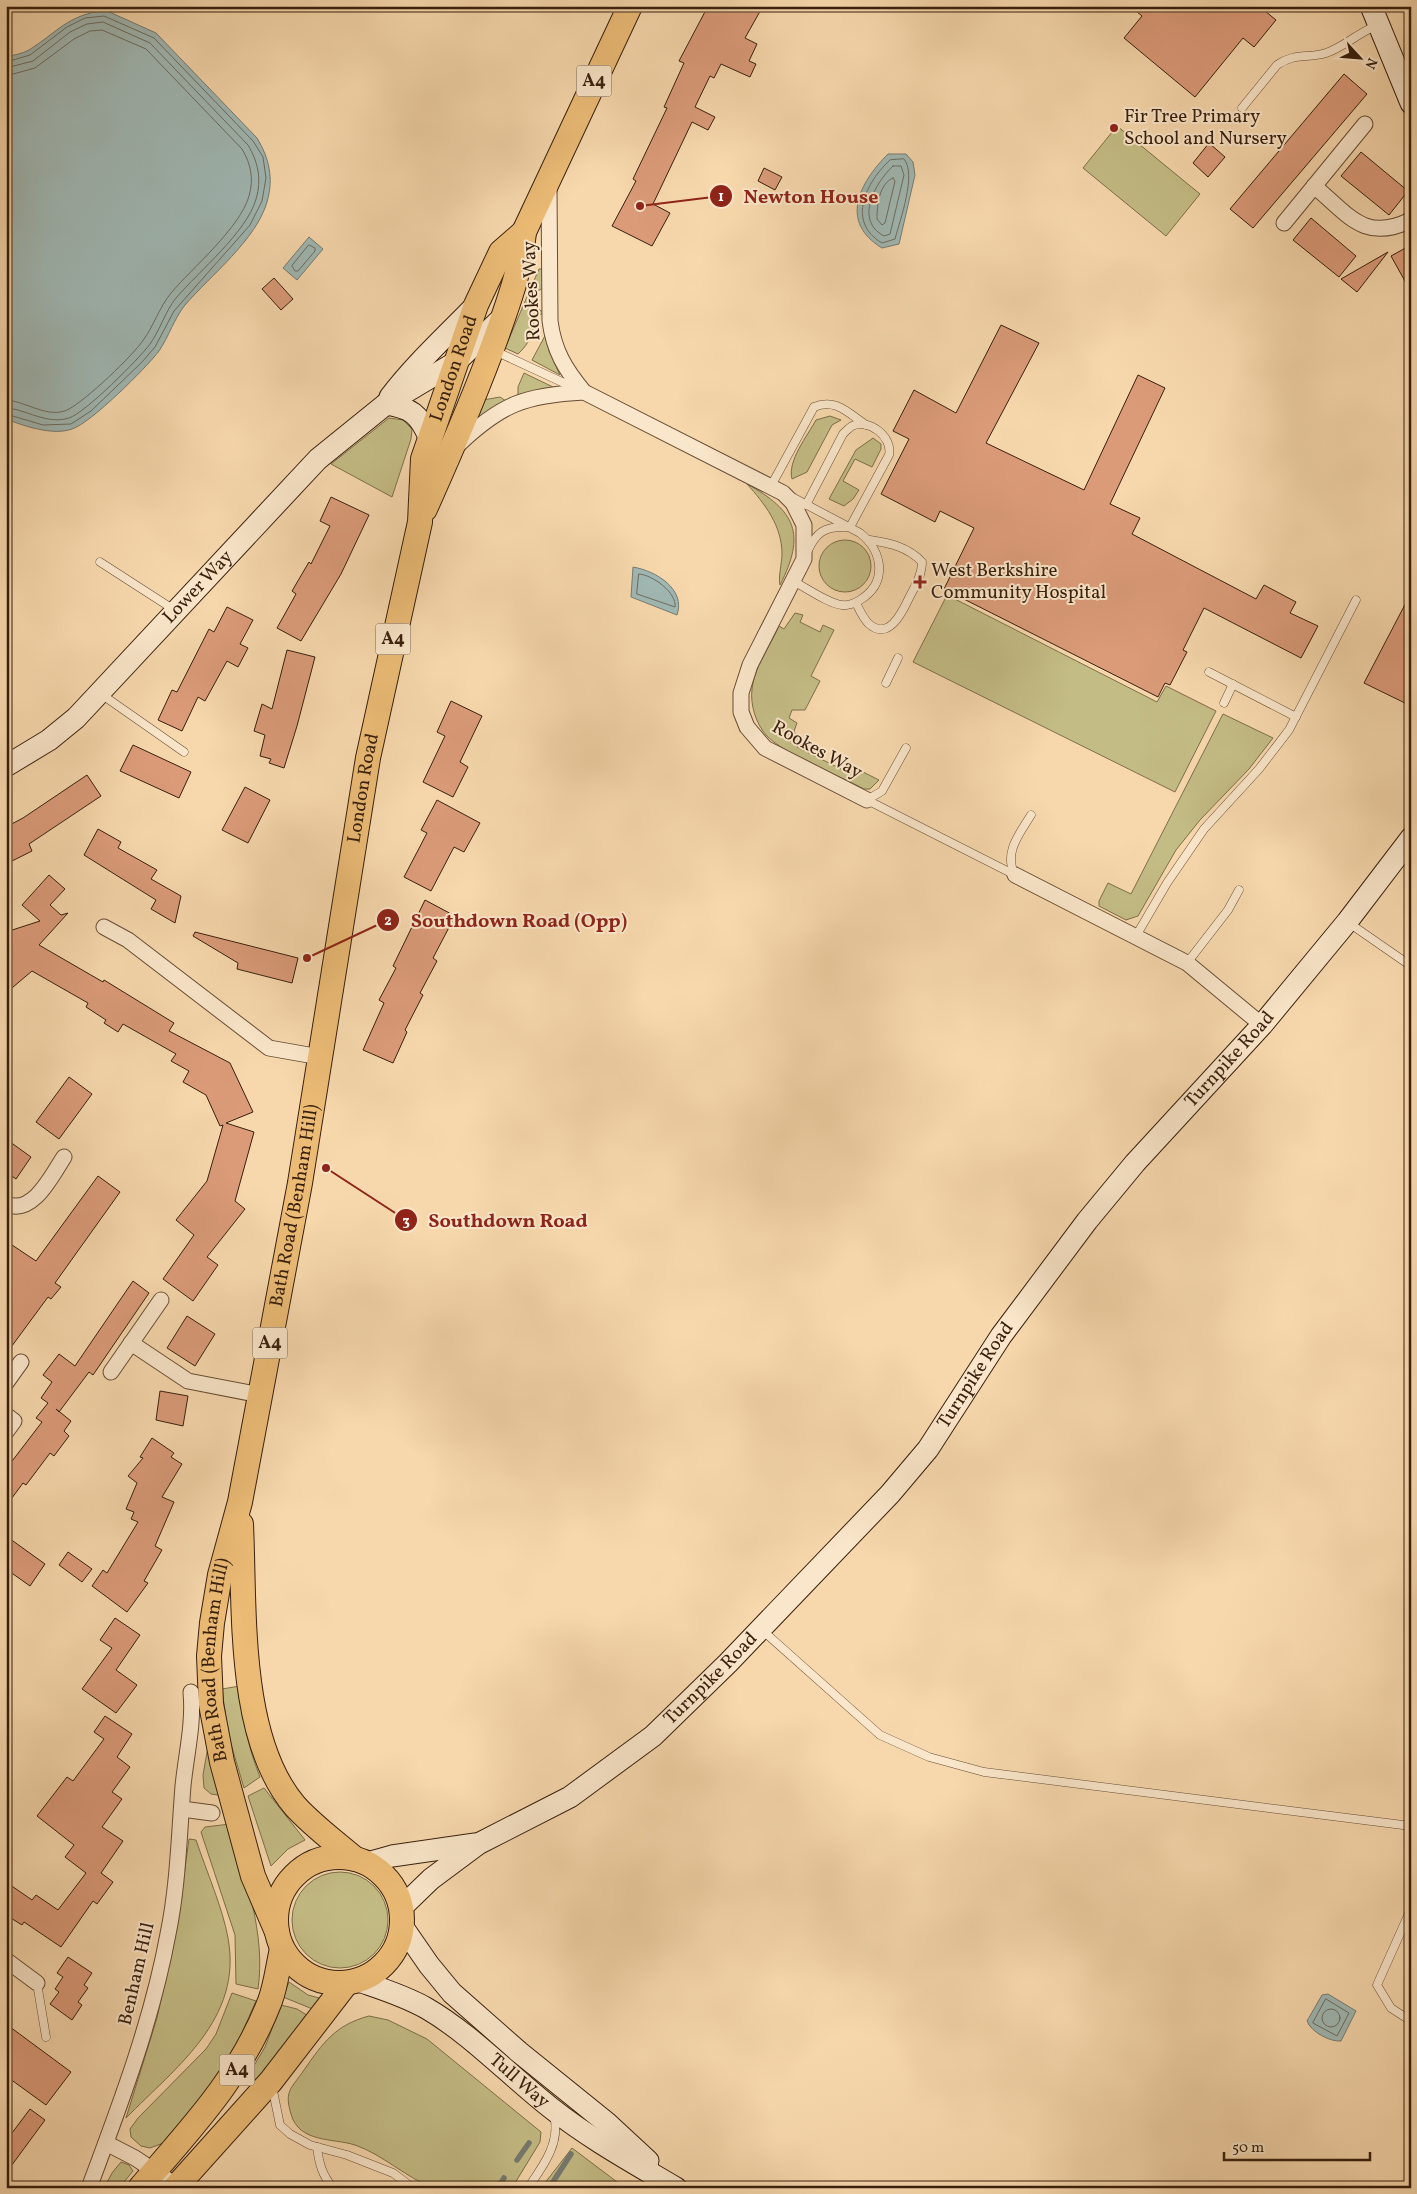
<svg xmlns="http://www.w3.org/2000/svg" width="1417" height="2194" viewBox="0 0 1417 2194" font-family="Vollkorn,serif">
	<rect width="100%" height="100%" fill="#f7d8ad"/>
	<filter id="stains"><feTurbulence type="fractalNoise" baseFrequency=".004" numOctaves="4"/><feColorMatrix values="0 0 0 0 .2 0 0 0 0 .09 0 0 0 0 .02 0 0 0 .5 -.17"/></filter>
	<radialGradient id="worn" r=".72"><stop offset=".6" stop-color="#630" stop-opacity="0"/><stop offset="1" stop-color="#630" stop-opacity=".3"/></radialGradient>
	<g fill="#c4bc85" stroke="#7e6e48">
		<polygon points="1117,126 1200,194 1166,236 1083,168"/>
		<path d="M539,269H543L544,287L538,291V309L545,313L534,316C534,332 530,343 518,354L505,348Z"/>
		<polygon points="546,334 549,351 560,375 532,360"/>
		<polygon points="524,373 553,387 518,396 518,387"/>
		<polygon points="500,397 506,401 476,419 483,400"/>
		<path d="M830,416L841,420L832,425L807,472L792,479C787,461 808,435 816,420Z"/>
		<polygon points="389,418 403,420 412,429 411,439 392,497 331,464"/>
		<polygon points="873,438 881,444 881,449 872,467 855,459 843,481 859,490 853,499 844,506 829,499 856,450"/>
		<path d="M747,484C796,511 806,534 780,585C778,577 782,563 782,554C782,526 765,504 747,484Z"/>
		<circle cx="845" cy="566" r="26"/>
		<polygon points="947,595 1157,702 1166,686 1216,711 1175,792 913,662"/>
		<path d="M795,613L803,615L800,622L820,632L823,625L834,630L811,676L820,681L805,710H792L789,718L797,723L794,731L796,736L801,739L797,747L849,773L853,767L879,780L870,789H864C840,776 784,754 767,736C756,724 750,705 752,689C754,668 770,646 779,626L784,629Z"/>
		<polygon points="1223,714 1273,738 1249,769 1200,820 1176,850 1138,916 1126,920 1099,906 1099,901 1108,883 1131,894"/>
		<path d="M240,1686C242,1718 248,1747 260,1777L244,1788L228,1734L222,1689Z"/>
		<polygon points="209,1741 224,1796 211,1794 204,1788 203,1775"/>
		<polygon points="264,1788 305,1840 288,1849 271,1866 248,1796"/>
		<path d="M230,1824C245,1877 266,1934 258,1989L236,1984L235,1935L201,1832L205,1827Z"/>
		<path d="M189,1839L196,1840C206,1870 223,1909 228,1938C243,2019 176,2067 126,2118L157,2018L177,1927Z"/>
		<circle cx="340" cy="1920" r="48"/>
		<polygon points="289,1982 308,1995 323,1999 315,2010 283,1997"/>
		<polygon points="232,1993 256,2001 237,2044 218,2076 166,2142 150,2148 141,2146 131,2137 130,2129 138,2118 206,2049 216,2034"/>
		<polygon points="281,2005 297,2009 310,2017 258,2081 249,2074 265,2047"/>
		<path d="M369,2016L388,2020L427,2039L541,2132L540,2142L512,2188C496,2188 444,2191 432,2187C408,2179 382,2154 355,2145C333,2138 299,2143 291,2114C284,2091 291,2089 304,2070C323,2043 335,2025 369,2016Z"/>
		<polygon points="572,2148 625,2188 541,2188"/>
		<polygon points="121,2162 129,2165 133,2171 119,2188 104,2188 112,2173"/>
	</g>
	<g fill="#a0b8b4" stroke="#767b71">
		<path d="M105,10L156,33L257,138C269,158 274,178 267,202C256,240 211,275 185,305C174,319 169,336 159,351C146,368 91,423 72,429C53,436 24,426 6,419V57C13,55 22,54 29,50C59,31 66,16 105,10Z"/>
		<path d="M888,154H906L913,162L915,175L899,244L882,248C839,222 859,183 888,154Z"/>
		<polygon points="309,237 323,249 297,280 283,268"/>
		<path d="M633,567C656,571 686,589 677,615L631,597Z"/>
		<path d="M1328,1994L1356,2011L1341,2041C1330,2042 1311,2032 1307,2021L1322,1995Z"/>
	</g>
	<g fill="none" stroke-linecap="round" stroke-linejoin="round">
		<g stroke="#6c6c60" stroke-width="1">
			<polyline points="6,62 30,55 67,27 85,18 104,16 154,38 253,141 263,157 266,178 262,201 250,225 174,311 155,347 142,362 91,411 71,424 43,425 6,414"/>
			<path d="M6,68L33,61L70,32L87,24L103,22L150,43L248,145C258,162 262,179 256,199C247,232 199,271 176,298C165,312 160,330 150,344C139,359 85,413 69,418C46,425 26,409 6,408"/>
			<path d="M6,76L35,68L74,39L90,31L102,30L146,49L242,149C251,164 254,179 249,196C240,228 193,267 171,293C159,308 154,325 144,339C133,356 86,400 69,409C49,420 26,401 6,400"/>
			<path d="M904,159C917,174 900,220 895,239L882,243C846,222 866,182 890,160Z"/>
			<path d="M893,166H901L904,175L890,234L884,236C854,220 875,183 893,166Z"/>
			<path d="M893,178L895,181L885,223L882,225L877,219C877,205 879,184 893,178Z"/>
			<polygon points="309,245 315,248 315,251 298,271 295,271 292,266"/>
			<path d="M639,574C653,575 677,593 675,607L637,594Z"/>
			<polygon points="1326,1999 1349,2013 1337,2036 1313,2023"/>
			<circle cx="1331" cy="2018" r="9"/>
		</g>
		<g stroke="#767b71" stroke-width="5.5">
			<polyline points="517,2160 529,2143"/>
			<polyline points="551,2185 571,2154"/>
			<polyline points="498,2188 504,2178"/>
		</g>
	</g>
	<g fill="#db9b79" stroke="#381f0c">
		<polygon points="708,6 763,6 745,38 757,44 749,61 756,64 750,77 721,64 714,78 710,76 695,107 715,117 708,130 692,122 653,204 670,213 652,246 612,226 636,181 633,179 667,108 664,107 684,63 679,61"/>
		<polygon points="1130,6 1259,6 1276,20 1254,47 1243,38 1195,97 1124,38 1142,16"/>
		<polygon points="1344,74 1367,94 1253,228 1230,209"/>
		<polygon points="1209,143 1225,157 1208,177 1193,163"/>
		<polygon points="1361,152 1408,191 1389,215 1341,176"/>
		<polygon points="764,168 782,177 775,190 758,181"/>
		<polygon points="1311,218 1356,256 1339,277 1293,240"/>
		<polygon points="1411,245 1411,292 1391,256"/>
		<polygon points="1388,252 1357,292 1341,279"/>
		<polygon points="274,278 293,299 281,310 262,289"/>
		<polygon points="1001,325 1039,343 986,443 1084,490 1138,375 1165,388 1110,504 1140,518 1132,534 1256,599 1264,585 1296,602 1290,613 1318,626 1301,658 1204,608 1183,650 1187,652 1170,685 1165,683 1158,697 944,589 974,528 940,511 935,522 881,494 909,439 893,431 914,390 956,413"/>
		<polygon points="331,497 369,515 341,574 301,641 277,628 296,594 292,591 309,562 311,564 330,526 320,521"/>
		<polygon points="1411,593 1411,706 1364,683"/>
		<polygon points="227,607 253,620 240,644 248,648 238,667 227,661 205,701 198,697 182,731 158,720 172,690 177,692 209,629 214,632"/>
		<polygon points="287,650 315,657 297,726 284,768 269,763 271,759 260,756 265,735 254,731 262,704 272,709"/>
		<polygon points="451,701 482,716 460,762 468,767 453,797 423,782 445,736 437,732"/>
		<polygon points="133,745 191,772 179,798 120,771"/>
		<polygon points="87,775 101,796 29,844 32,851 6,864 6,827 23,818"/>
		<polygon points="245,787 270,800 248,843 222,830"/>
		<polygon points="437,800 480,823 464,852 454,847 431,891 404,877 427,833 421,830"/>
		<polygon points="98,829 121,842 118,848 157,870 151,879 181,896 175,923 151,909 156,900 84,855"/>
		<polygon points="49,875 65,889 50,905 61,915 68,913 39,945 103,982 104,980 174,1023 169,1031 230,1063 253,1112 226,1123 254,1132 235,1201 245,1209 207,1257 218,1265 193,1301 163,1279 194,1235 176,1220 207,1181 223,1125 220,1126 206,1095 183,1082 189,1071 171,1061 176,1054 123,1024 118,1032 104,1023 106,1020 86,1007 88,1003 32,971 6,993 6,932 40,921 22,905"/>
		<polygon points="425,900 455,916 433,958 437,961 420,993 423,995 405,1030 407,1032 393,1063 363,1050 384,1003 379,1000 396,968 393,966"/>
		<polygon points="195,932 298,958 292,983 237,969 238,963 193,936"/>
		<polygon points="69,1077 92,1094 59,1139 36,1122"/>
		<polygon points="6,1139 31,1157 16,1179 6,1172"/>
		<polygon points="98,1176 120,1192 55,1283 61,1287 51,1299 48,1297 6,1354 6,1241 36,1261"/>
		<polygon points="133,1281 149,1293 93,1375 89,1372 59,1412 56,1409 71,1421 64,1431 69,1436 54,1456 50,1453 26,1485 23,1483 6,1506 6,1469 42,1422 36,1418 48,1403 41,1398 52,1382 43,1375 59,1354 75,1366"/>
		<polygon points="187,1316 215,1334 195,1366 167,1348"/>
		<polygon points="160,1391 188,1396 183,1426 156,1420"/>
		<polygon points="152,1438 174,1453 171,1457 182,1464 162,1497 174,1502 155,1546 162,1550 144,1581 148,1583 127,1612 92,1586 103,1570 107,1573 138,1522 131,1519 134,1512 126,1509 137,1483 128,1476 143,1458 140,1457"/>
		<polygon points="6,1536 45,1564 30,1586 6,1569"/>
		<polygon points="68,1552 92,1569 82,1582 59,1565"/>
		<polygon points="115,1618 140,1635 116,1670 137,1685 116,1713 82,1689 112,1648 100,1640"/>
		<polygon points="105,1716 132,1734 117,1757 130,1767 112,1792 122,1799 102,1827 123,1841 101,1873 113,1882 97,1904 93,1901 61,1947 24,1922 22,1925 6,1915 6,1882 32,1900 36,1895 58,1910 86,1873 65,1857 74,1845 37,1816 67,1777 73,1781 104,1739 94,1732"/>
		<polygon points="68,1957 92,1973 84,1985 88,1988 78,2002 82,2005 72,2020 50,2004 59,1992 55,1989 63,1977 57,1973"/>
		<polygon points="6,2024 71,2072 46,2105 6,2076"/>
		<polygon points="30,2109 45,2120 6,2173 6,2141"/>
	</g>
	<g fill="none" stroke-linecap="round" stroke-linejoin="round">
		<defs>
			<g id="lane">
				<path d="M1242,108L1277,65C1296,52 1307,59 1326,53C1344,47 1359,32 1378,25"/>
				<polyline points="495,351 577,389"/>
				<path d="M771,486L814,407C836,398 848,413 866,425"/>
				<path d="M792,497L860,533C883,551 888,583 860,600C856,603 847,606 842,605C829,604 805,587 793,581"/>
				<path d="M806,505L843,434C846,431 849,428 852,426C869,418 893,437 889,455L850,527"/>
				<path d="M807,552C816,533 824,526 846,527"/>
				<polyline points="100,562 176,611"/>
				<path d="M856,603C859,609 863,618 868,623C888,642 902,613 909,598C915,586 922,575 922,562C908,547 890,543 870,540"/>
				<polyline points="1209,672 1296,717"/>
				<polyline points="886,683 898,658"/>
				<polyline points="101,694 184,752"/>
				<polyline points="1224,703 1233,684"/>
				<polyline points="867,800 1015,875"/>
				<polyline points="867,800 882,791 906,748"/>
				<path d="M1015,875C1003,853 1020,833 1031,815"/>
				<polyline points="1349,923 1411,966"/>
				<polyline points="1136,936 1167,883 1204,829 1259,769 1289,730 1356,600"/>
				<polyline points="1187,963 1228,910 1239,890"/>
				<polyline points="762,1630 880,1735 929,1757 984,1772 1411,1826"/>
				<polyline points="1411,1909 1377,1985 1391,2008 1411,2021"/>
				<polyline points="37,1983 46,2037"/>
				<polyline points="272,2086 280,2125 290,2134 310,2145 347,2155 393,2173 413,2188"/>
				<path d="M317,2147C319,2163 322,2175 333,2188"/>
				<path d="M528,2188C543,2166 561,2143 554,2115"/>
			</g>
			<g id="street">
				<path d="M549,186L550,321C554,351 565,369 584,392L783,493L793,503L804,525V559L750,665L741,693V712L747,727L765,748L867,800"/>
				<path d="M1314,186C1349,215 1364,243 1411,220"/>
				<polyline points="1284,223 1365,124"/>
				<path d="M458,445C501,404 525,395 584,392"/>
				<polyline points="1015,875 1187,963 1262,1025"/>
				<polyline points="104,927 128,940 269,1048 320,1057"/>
				<path d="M6,1204C33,1216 52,1175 64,1157"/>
				<polyline points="131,1343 188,1381 260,1395"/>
				<polyline points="111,1372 161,1300"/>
				<polyline points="6,1383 21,1362"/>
				<polyline points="6,1415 14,1421 6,1432"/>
				<polyline points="182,1809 212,1813"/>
				<polyline points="6,1960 37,1983"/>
				<polyline points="106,2143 135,2158 177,2186"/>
				<path d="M89,2188C120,2105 152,2021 168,1934C178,1886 179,1836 183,1786C186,1755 194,1724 191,1692"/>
			</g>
			<g id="secondary">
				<polyline points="1371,6 1411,103"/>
				<path d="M390,397C415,364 447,335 476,305"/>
				<path d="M386,404C411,408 419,414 429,437"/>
				<path id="s1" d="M6,766L49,740L76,718L318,459L386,404L456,362L503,317"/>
				<polyline points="367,1863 392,1856 475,1844"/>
				<path id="s2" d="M401,1908L431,1879L478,1844L570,1797L653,1736L728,1663L890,1494L928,1449L1001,1336L1087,1221L1135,1163L1262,1025L1347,922L1411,838"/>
				<polyline points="402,1926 429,1965 452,1993 519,2052 607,2123 648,2161"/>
				<path id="s3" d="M359,1981C382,1989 405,1996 426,2008C471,2034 510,2076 551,2108C590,2139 634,2163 676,2188"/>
			</g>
			<g id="primary">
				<path d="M425,509C451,451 476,394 497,335C510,298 520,272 524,232L630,6"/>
				<path d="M241,1524C245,1609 237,1738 295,1806C312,1825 335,1842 355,1859"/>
				<circle cx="339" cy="1920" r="63"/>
				<path id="s4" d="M277,1932L253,1876L222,1762L211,1704L209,1656L212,1623L220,1575L240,1502L300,1183L368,758L420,522L423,459L476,305L501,252L524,232"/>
				<path d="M140,2188C193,2126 240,2078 270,2001C276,1985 278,1966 282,1949"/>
				<polyline points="175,2188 271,2081 345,1985"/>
			</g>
		</defs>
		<use href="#lane" stroke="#684d34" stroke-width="9"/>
		<use href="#street" stroke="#684d34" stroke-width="17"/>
		<use href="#secondary" stroke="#381f0c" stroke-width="23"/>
		<use href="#primary" stroke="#381f0c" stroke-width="26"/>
		<use href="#lane" stroke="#fae6ca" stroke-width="8"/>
		<use href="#street" stroke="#fae6ca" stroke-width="15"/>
		<use href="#secondary" stroke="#fae6ca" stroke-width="21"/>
		<use href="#primary" stroke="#ecbc76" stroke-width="24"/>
	</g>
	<g fill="#8f2418" stroke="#fae6ca" stroke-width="2">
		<circle cx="1114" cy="128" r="5"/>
		<path d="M917.5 574.5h5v5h5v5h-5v5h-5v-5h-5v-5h5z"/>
	</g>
	<g text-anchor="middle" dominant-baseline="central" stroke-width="4" stroke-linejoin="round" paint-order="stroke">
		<g fill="#fae6ca" stroke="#725b45" stroke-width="1">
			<rect x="576.5" y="65.5" width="35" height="31" rx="4"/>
			<rect x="375.5" y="623.5" width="35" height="31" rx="4"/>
			<rect x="252.5" y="1327.5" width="35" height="31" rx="4"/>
			<rect x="219.5" y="2054.5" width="35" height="31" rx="4"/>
		</g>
		<g font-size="18" font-weight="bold" fill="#381f0c">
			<text x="594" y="81">A4</text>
			<text x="393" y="639">A4</text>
			<text x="270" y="1343">A4</text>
			<text x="237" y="2070">A4</text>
		</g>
		<g font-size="19" fill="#381f0c" stroke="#fae6ca" text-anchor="start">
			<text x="1124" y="117">Fir Tree Primary<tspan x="1124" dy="22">School and Nursery</tspan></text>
			<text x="931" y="571">West Berkshire<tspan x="931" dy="22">Community Hospital</tspan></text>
		</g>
		<g font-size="19" fill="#381f0c" stroke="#fae6ca">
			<text transform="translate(532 291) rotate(-93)">Rookes Way</text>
			<text stroke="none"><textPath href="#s4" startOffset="1599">London Road</textPath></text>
			<text stroke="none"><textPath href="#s1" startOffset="264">Lower Way</textPath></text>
			<text transform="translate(817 750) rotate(29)">Rookes Way</text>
			<text stroke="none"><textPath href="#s4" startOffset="1168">London Road</textPath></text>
			<text stroke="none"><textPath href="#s2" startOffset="1198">Turnpike Road</textPath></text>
			<text stroke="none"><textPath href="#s4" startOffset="745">Bath Road (Benham Hill)</textPath></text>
			<text stroke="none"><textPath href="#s2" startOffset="792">Turnpike Road</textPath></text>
			<text stroke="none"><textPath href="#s4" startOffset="282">Bath Road (Benham Hill)</textPath></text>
			<text stroke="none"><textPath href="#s2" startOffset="388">Turnpike Road</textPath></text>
			<text transform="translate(137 1974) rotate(-77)">Benham Hill</text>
			<text stroke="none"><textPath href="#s3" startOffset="191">Tull Way</textPath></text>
		</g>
	</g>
	<path fill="none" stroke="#8f2418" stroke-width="2" d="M640 206L721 196M307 958L388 920M326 1168L406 1220"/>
	<g fill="#8f2418" stroke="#fae6ca" stroke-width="2">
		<circle cx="640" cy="206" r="5"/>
		<circle cx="307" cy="958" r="5"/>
		<circle cx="326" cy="1168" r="5"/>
		<circle cx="721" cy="196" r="12"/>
		<circle cx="388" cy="920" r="12"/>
		<circle cx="406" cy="1220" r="12"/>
	</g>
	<g font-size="15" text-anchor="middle" font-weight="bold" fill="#fff">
		<text x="721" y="201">1</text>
		<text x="388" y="925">2</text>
		<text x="406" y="1225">3</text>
	</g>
	<g font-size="20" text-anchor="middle" font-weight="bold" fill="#8f2418" stroke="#fae6ca" stroke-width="4" stroke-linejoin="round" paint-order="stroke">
		<text x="811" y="203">Newton House</text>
		<text x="519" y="927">Southdown Road (Opp)</text>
		<text x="508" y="1227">Southdown Road</text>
	</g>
	<rect width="1417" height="2194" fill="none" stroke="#f7d8ad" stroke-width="25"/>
	<rect x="8" y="8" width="1402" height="2179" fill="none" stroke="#381f0c" stroke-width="2.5"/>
	<rect x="12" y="12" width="1392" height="2169" fill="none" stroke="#381f0c"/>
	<g transform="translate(1360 58) rotate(116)" stroke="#fae6ca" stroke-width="4" paint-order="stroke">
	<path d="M0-4L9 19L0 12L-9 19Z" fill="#381f0c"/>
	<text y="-8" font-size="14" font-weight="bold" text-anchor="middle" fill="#381f0c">N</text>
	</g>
	<path d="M1224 2152v8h146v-8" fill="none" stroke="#381f0c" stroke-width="2.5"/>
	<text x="1232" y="2152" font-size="15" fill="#381f0c" stroke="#fae6ca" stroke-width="4" paint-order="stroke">50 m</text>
	<rect width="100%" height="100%" filter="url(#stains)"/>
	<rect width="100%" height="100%" fill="url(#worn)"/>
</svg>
